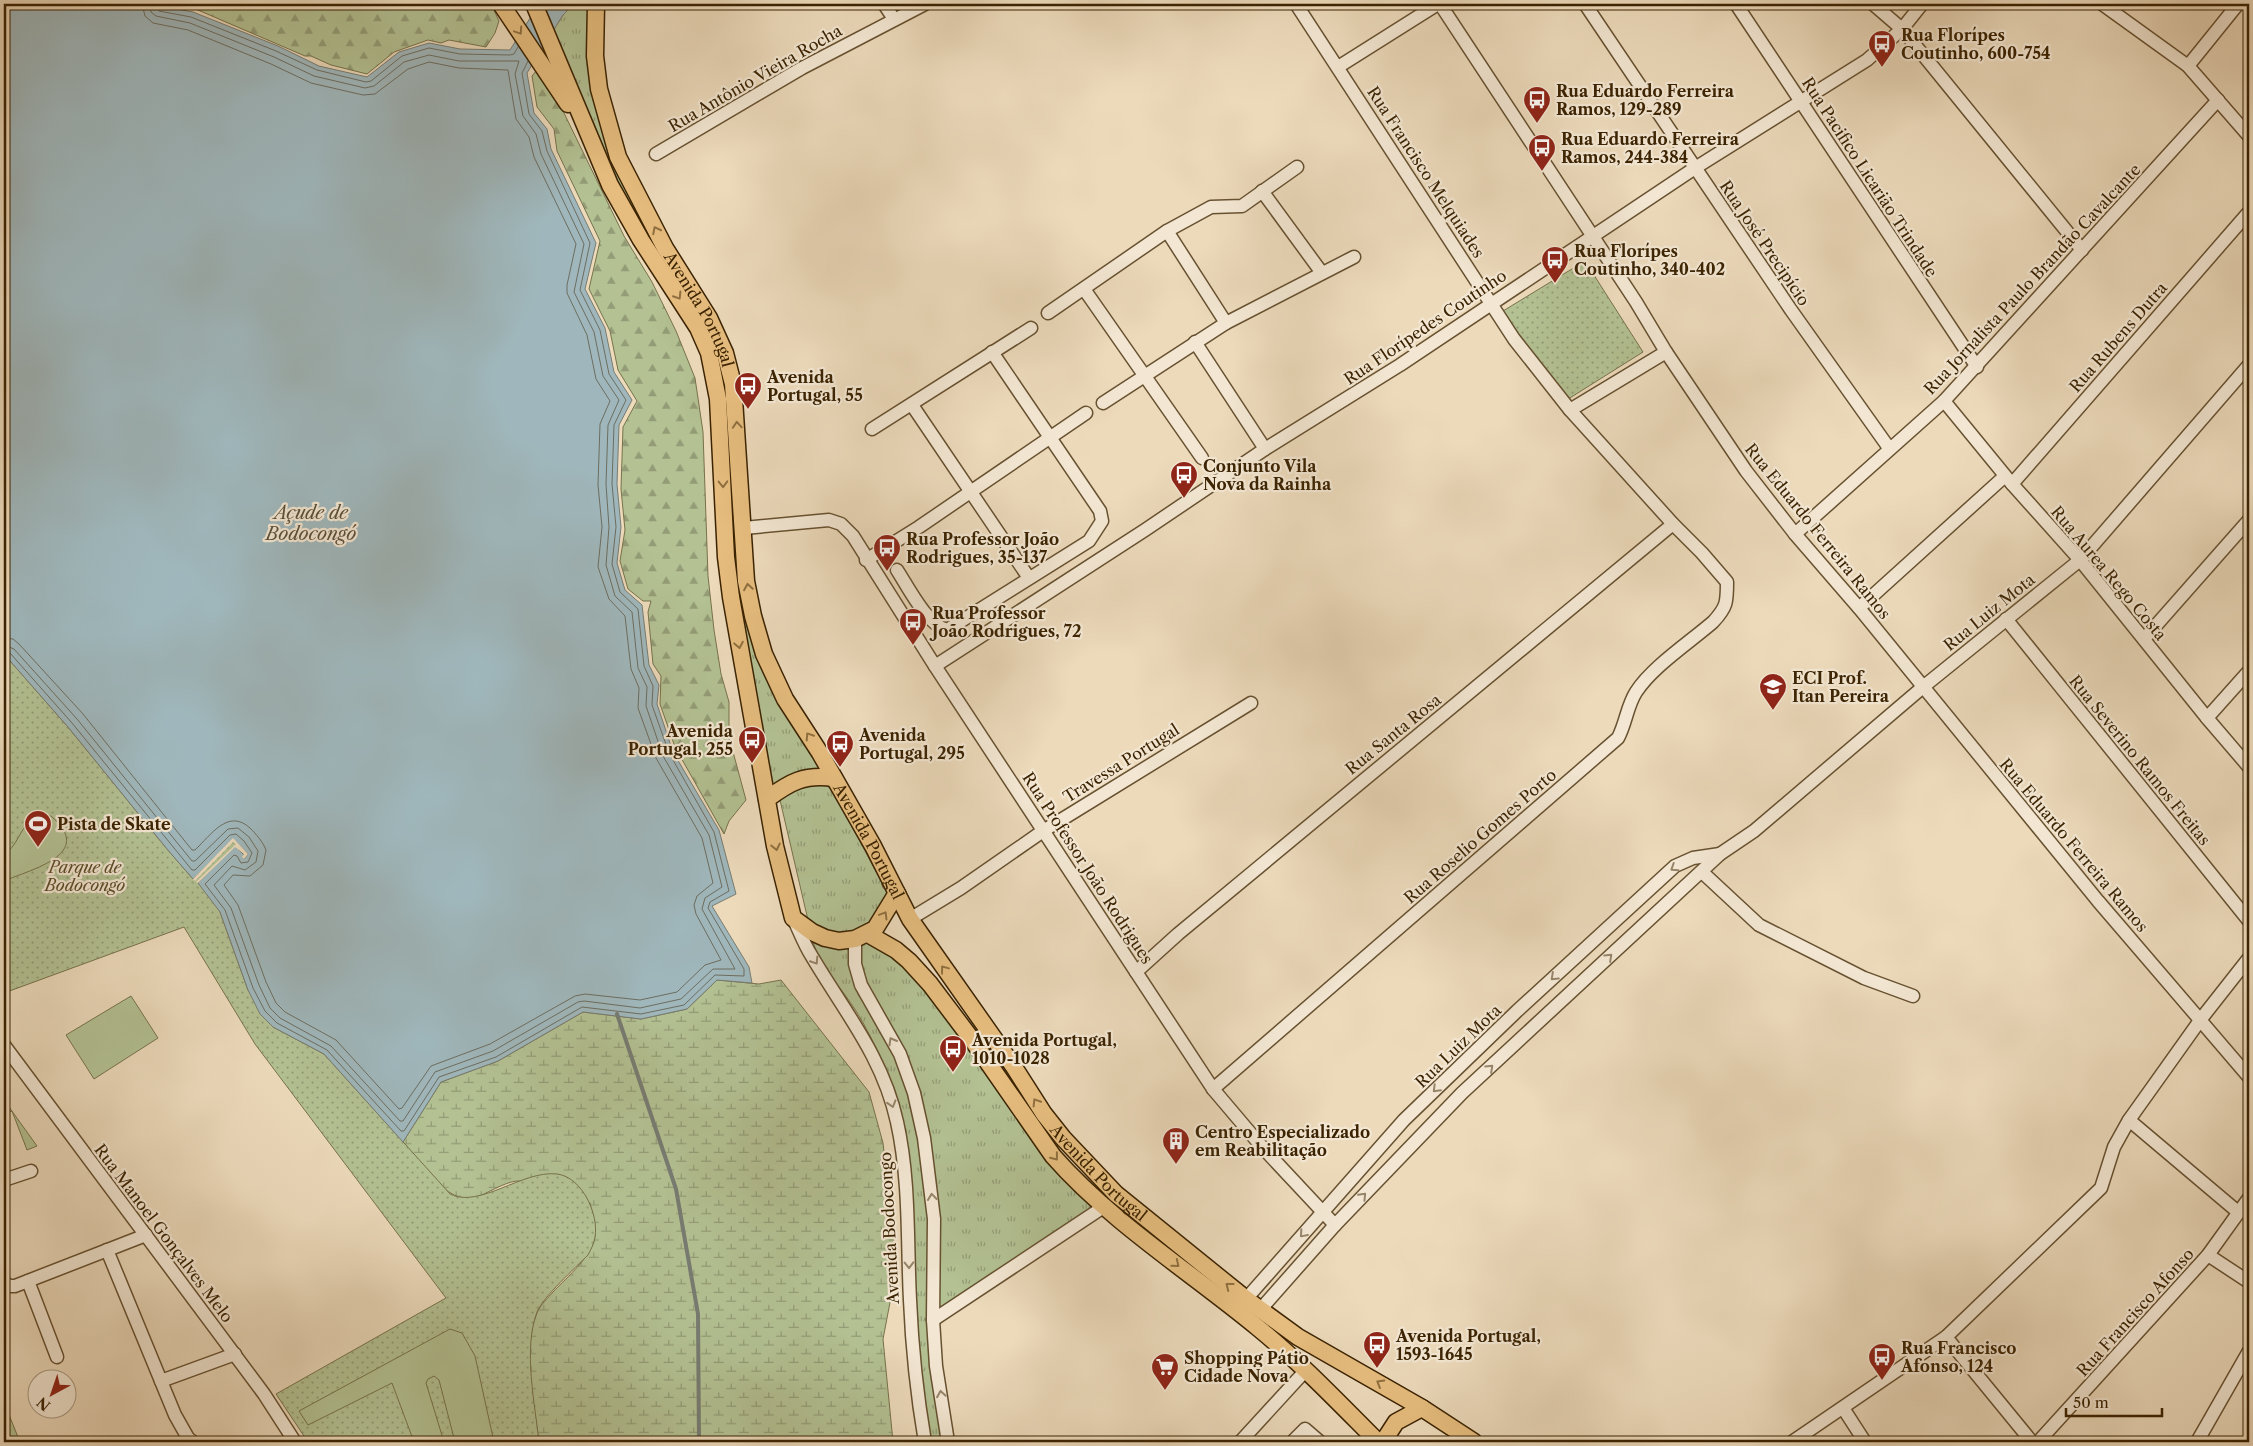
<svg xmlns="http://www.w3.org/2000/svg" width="2253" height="1446" viewBox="0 0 2253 1446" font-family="'Libre Caslon Text',serif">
	<defs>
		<pattern id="grass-tufts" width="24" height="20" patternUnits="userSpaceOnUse" patternTransform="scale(1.25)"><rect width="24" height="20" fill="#b3c193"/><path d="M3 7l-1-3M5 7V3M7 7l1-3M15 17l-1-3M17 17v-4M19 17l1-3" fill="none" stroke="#939c76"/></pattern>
		<pattern id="forest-firs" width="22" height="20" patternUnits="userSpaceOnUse" patternTransform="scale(1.25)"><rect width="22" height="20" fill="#b3c193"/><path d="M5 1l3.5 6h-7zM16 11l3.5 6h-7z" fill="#939c76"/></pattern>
		<pattern id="wetland-marsh" width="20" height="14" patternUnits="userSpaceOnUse" patternTransform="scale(1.25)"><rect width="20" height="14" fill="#b3c193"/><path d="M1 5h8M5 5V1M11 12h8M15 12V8" fill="none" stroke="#939c76"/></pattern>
		<pattern id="park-dots" width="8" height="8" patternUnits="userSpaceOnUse" patternTransform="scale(1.25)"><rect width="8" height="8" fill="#b3c193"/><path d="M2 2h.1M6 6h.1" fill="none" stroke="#939c76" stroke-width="1.8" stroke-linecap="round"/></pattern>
	</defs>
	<rect width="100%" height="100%" fill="#ecdabb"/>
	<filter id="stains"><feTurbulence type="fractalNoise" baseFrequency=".004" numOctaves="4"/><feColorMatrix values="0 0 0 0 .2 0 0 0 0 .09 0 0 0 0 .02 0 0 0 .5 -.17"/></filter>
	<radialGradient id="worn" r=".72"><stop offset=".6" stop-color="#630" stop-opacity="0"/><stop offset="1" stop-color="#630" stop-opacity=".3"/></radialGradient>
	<g fill="url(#grass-tufts)" stroke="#77724a">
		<polygon points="574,4 591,4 610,151 722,360 730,388 741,584 824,773 771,792 738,623 718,380 627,211 552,32 563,15"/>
		<polygon points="819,782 832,789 888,894 875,920 844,936 824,933 808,920 780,800 794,791"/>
		<path d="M813,942L849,948L894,1053L907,1088L916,1122L928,1203L932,1379L942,1442H930L919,1377L903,1124C892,1084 878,1046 856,1011C842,988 820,968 813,942Z"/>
		<polygon points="859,943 880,944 908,968 1097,1207 939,1311 927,1129 864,984 858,962"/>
		<polygon points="4,1100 37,1146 27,1150 12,1111 5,1113"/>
		<polygon points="4,1400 5,1405 20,1442 4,1442"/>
	</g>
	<g fill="url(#forest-firs)" stroke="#77724a">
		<polygon points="166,4 491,4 499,21 495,33 486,47 449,40 441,43 428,40 394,52 367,74 331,65 311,56 305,56 191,7"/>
		<polygon points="537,70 562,109 624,236 652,282 676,331 695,378 703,432 708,576 714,630 721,674 729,702 729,737 746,800 729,821 724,834 675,747 660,704 661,676 653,664 648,612 651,601 643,601 628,589 620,561 625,530 621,489 623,427 637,401 618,370 610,331 589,289 600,241 557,151 554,129 537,107 532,76"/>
	</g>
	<path fill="url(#wetland-marsh)" stroke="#77724a" d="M717,980L759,984L781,980L869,1092L883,1143L897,1266L883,1339L893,1442H539C534,1404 522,1349 537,1313C540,1305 548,1298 553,1292C566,1278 596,1253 595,1234C595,1224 592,1213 590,1203C577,1199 526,1180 517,1181C504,1182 487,1194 474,1198C447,1205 418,1160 403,1142L441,1082L498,1061L583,1012L641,1019L687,1009Z"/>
	<g fill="url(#park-dots)" stroke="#77724a">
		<polygon points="1585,261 1643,352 1565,401 1503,311"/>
		<path d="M4,654L68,727L167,849L193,879L233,838L248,854L244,859L235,847L220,912L248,990L273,1027L324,1054L450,1194C480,1209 522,1170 557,1174C582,1177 599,1214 595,1237C594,1244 591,1249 588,1255C575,1268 543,1297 537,1312C523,1349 535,1404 539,1442H308L276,1394L446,1298L255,1044L184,927L4,993Z"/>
	</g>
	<g fill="#b3c193" stroke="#77724a">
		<path d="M41,816H51C96,854 32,869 4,881V854C21,844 17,825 41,816Z"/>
		<polygon points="131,996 158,1038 94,1079 66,1035"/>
		<polygon points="450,1329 462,1333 475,1356 494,1442 455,1442 439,1380 434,1376 428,1379 426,1383 444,1442 414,1442 392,1383 308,1425 299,1411"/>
	</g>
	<polygon fill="#9fb7bc" stroke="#777c72" points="4,4 81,4 94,6 147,4 193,12 278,46 319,66 367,77 399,52 429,43 460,49 510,50 539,4 574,4 563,15 527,73 534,113 547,129 551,149 596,243 585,289 605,328 614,372 632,400 619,425 617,484 621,527 617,563 625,590 642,605 649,665 659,685 657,704 673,752 719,830 736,894 712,906 749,967 752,983 717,980 687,1009 641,1019 583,1012 498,1061 441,1082 403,1142 324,1054 273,1027 260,1014 248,990 220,912 198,883 235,846 244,855 244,859 248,854 233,839 193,879 167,849 68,727 4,654"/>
	<polygon fill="#ecdabb" points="233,838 248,854 244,859 242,857 244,854 235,847 198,883 196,882 236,844 233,842 195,881 193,879"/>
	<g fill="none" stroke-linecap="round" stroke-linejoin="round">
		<g stroke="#6d6d5f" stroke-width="1">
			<polyline points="155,4 159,11 191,17 276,51 317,70 366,82 371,81 402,56 429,48 460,54 510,55 514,54 518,47"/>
			<path d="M4,638L13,639L19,644L83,714L192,850H195C211,835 228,808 250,828C256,834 263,842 266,850L263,865L250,876L233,875L224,885L238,905L266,982L276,1003L285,1012L336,1040L399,1109L402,1108L431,1066L490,1044L575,996L585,994L640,1000L677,992L705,965L721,960L696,914L694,905L697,896L713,883L702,838L656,758L638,708L639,688L631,669L625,616L609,599L598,567L602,527L598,485L600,424L610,401L596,379L587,335L567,293V285L576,244L534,157L529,137L516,119L508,70L459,68L429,62L408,69L375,94L363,95L311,83L271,64L188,30L153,23L145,16L142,4"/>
			<polyline points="4,645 14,649 77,719 192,861 195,861 228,829 238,828 249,837 258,851 256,862 245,870 232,866 214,885 231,908 259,985 270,1008 280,1018 331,1046 400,1121 403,1121 435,1072 493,1051 578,1002 584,1001 640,1008 681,999 713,969 735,969 702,909 705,898 722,887 709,835 663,756 646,706 647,687 638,668 632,612 615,596 606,565 609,527 606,484 608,425 619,400 603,376 594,332 574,292 584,244 541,154 536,134 523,116 515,74 519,61 459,61 429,55 404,62 374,86 365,88 314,76 274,57 190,23 156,16 151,12 149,4"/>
			<polyline points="4,651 10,653 72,723 192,870 195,870 230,835 236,834 244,841 252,853 248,862 241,863 237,856 234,855 205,884 225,910 253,988 265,1011 277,1023 327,1050 401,1131 404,1131 439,1077 496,1057 582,1007 641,1014 684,1005 715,975 744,976 744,969 708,908 710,902 729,891 714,832 669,753 652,705 653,686 644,666 638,609 620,592 612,564 616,527 612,484 614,425 626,400 609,374 600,330 580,290 590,243 547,151 542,131 529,114 522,73 528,61"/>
		</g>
		<polyline stroke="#777c72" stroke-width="4" points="617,1014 676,1189 698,1314 699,1442"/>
		<defs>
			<g id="minor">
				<polyline points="884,4 894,19"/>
				<polyline points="1440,4 1636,302 1666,352 1746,471 1795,534 1859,608 2098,901 2249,1077"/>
				<polyline points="1585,4 1791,310 1889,448"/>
				<polyline points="1736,4 1977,367"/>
				<polyline points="1873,4 1902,29 2082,250"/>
				<polyline points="2102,4 2188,66 2249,136"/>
				<polyline points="2188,66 2238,4"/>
				<polyline points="1338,67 1438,4"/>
				<polyline points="656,154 802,68 925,4"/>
				<polyline points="1262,191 1322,273"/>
				<polyline points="1167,231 1226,323"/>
				<polyline points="1084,289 1202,458"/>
				<polyline points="1048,313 1167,231 1211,207 1242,206 1297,167"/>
				<polyline points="1195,342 1265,449"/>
				<polyline points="1944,401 2012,484 2080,560 2207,718 2249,767"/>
				<polyline points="1103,403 1226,323 1354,257"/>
				<polyline points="912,405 1029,578"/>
				<polyline points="1570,410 1666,352"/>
				<polyline points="872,429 1031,328"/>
				<polyline points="2012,484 2249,212"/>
				<polyline points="744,528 829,520 841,524 853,536 935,666 1213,1089 1263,1148 1335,1225"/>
				<polyline points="1795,534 1944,401 2218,100"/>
				<polyline points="866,560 919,527 1086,413"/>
				<path d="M897,570C908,587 927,625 947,630L1089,541L1102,521L1100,511L992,352"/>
				<polyline points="1859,608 2005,476"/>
				<polyline points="2006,619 2249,921"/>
				<polyline points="2144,639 2249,520"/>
				<polyline points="935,666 1145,530 1265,449 1400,365 1695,168 1867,60 1902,29 1922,4"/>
				<polyline points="2207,718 2249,671"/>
				<polyline points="1702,872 1759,925 1864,978 1913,996"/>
				<path d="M793,918C799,930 804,944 811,955C844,1011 883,1057 897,1122C910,1180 907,1241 910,1300C912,1348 917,1395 925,1442"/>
				<polyline points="910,919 961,888 1043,831 1251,703"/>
				<polyline points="855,939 855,964 861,985 900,1054 914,1093 924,1138 934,1219 933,1320 936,1366 948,1442"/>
				<polyline points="1136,972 1178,934 1673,524"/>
				<polyline points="4,1045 264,1394 295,1442"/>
				<path d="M1213,1089L1618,738C1626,723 1627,706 1636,692C1652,667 1690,642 1713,622C1727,607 1727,602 1727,582L1702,553L1673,524L1570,410L1514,339L1296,4"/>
				<polyline points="2129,1120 2238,1212"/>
				<polyline points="4,1180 31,1171"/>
				<polyline points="107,1250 175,1415 188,1438 193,1442"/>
				<polyline points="2208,1255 2249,1282"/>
				<polyline points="28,1281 57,1357"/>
				<polyline points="4,1282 9,1286 15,1286 146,1235"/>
				<polyline points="1246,1299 1404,1120 1517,1011 1675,866 1693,858 1720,854"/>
				<polyline points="1260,1310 1335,1225 1462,1093 1720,854 1754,831 1923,687 2080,560 2249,365"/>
				<polyline points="933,1320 1105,1206"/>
				<polyline points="1946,1337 2032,1442"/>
				<polyline points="161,1381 235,1354"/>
				<polyline points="1843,1408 1865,1442"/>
				<polyline points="1240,1442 1306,1370"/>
				<polyline points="1292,1442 1305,1429 1320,1442"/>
				<polyline points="1792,1442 1946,1337 2101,1188 2114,1147 2129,1120 2201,1019 2249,958"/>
				<polyline points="2038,1442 2208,1255 2249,1198"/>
				<polyline points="2197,1442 2249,1351"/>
			</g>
			<g id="major">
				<polyline points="501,4 568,104"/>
				<polyline points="534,4 610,185 641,240 698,328 709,353 718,399 726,557 731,597 775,846 793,918 812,932 825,938 839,941 855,939 875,929 897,893"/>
				<path id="s1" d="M596,4L595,56L599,89L618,157L665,248L709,318L725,353L733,384L746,581L753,616L764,654L785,699L820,753L873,846L910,919L1014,1067L1044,1114L1063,1138L1116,1194L1246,1299L1298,1337L1422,1408L1474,1442"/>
				<path d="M767,799C790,782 804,774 834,778"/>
				<path d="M868,934L896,950L909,961L930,984L973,1041L1053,1156C1111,1222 1189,1271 1257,1327C1300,1362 1339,1403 1378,1442"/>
				<polyline points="1383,1442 1396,1422 1422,1408"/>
			</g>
		</defs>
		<use href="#minor" stroke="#675130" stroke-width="15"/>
		<use href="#major" stroke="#3b2302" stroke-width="19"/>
		<use href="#minor" stroke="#f3e7d3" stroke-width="12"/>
		<use href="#major" stroke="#e6bd7e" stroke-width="16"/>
	</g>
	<defs><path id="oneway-chevron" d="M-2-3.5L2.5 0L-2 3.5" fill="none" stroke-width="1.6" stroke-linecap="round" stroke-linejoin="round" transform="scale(1.25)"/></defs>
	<g stroke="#907040">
		<use href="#oneway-chevron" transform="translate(519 31) rotate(56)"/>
		<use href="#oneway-chevron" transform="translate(656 230) rotate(-117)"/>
		<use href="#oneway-chevron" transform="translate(678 296) rotate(58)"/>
		<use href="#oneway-chevron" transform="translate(737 425) rotate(-94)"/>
		<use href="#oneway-chevron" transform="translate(723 484) rotate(89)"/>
		<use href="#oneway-chevron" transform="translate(748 587) rotate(-99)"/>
		<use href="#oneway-chevron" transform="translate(739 645) rotate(79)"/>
		<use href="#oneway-chevron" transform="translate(809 736) rotate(-123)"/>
		<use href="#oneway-chevron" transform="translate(776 847) rotate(78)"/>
		<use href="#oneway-chevron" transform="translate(884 915) rotate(-59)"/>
		<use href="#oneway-chevron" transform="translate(944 969) rotate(-127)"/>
		<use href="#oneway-chevron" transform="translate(1036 1102) rotate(-122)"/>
		<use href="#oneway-chevron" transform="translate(1055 1157) rotate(52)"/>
		<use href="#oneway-chevron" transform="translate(1176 1264) rotate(39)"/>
		<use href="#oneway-chevron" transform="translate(1229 1286) rotate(-142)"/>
		<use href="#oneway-chevron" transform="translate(1380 1383) rotate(-150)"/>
	</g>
	<g stroke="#97856a">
		<use href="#oneway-chevron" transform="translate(1674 868) rotate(147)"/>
		<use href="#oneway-chevron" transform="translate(1609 957) rotate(-43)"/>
		<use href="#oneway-chevron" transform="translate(815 961) rotate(57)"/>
		<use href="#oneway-chevron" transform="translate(1554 977) rotate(137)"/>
		<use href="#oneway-chevron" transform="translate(892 1041) rotate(-120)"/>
		<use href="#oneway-chevron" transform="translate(1490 1068) rotate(-43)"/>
		<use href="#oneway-chevron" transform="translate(1436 1089) rotate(135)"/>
		<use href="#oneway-chevron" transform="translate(892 1104) rotate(73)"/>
		<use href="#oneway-chevron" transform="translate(1363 1196) rotate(-46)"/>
		<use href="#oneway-chevron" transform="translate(932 1197) rotate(-96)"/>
		<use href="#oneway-chevron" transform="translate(1303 1234) rotate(131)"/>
		<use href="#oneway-chevron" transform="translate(909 1265) rotate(89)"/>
		<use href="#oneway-chevron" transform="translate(941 1394) rotate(-99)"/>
	</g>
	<defs>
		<symbol id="bus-pin" viewBox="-11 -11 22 30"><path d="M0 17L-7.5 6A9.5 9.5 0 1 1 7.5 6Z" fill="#8f2418" stroke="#f3e7d3"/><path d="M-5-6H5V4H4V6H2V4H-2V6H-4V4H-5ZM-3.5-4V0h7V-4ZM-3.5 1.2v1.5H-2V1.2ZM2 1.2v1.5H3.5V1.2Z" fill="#fff"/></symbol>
		<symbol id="school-pin" viewBox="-11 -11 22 30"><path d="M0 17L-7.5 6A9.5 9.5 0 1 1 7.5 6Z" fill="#8f2418" stroke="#f3e7d3"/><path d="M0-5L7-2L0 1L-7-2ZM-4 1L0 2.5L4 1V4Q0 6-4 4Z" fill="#fff"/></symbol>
		<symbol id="stadium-pin" viewBox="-11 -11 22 30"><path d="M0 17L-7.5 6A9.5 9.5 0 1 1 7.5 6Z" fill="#8f2418" stroke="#f3e7d3"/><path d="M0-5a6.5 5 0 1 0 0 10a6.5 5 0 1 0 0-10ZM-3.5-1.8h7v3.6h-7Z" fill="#fff"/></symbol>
		<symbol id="building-pin" viewBox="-11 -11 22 30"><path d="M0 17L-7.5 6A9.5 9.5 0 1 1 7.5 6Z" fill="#8f2418" stroke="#f3e7d3"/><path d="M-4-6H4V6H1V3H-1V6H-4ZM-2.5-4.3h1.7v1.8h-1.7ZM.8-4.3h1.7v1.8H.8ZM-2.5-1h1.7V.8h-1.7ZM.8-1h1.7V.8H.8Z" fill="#fff"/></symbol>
		<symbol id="supermarket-pin" viewBox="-11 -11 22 30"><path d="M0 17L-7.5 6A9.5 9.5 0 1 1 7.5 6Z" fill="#8f2418" stroke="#f3e7d3"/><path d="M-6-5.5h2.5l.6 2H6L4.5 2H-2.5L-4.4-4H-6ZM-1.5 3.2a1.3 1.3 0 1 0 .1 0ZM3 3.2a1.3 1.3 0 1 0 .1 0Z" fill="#fff"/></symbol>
	</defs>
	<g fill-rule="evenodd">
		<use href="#bus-pin" x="1866" y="28" width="32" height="43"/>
		<use href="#bus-pin" x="1521" y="84" width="32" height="43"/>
		<use href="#bus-pin" x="1526" y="132" width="32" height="43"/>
		<use href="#bus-pin" x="1539" y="244" width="32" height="43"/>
		<use href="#bus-pin" x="732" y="370" width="32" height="43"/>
		<use href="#bus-pin" x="1168" y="459" width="32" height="43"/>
		<use href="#bus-pin" x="871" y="532" width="32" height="43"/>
		<use href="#bus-pin" x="897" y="606" width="32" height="43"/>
		<use href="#school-pin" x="1757" y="671" width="32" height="43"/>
		<use href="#bus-pin" x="736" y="724" width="32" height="43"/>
		<use href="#bus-pin" x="824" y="728" width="32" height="43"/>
		<use href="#stadium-pin" x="22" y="808" width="32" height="43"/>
		<use href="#bus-pin" x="937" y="1033" width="32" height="43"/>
		<use href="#building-pin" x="1160" y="1125" width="32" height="43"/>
		<use href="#bus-pin" x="1361" y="1329" width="32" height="43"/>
		<use href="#bus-pin" x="1866" y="1341" width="32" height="43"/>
		<use href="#supermarket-pin" x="1149" y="1351" width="32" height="43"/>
	</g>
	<g text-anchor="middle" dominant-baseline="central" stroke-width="4.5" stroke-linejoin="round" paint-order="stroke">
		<g font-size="16" font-weight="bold" fill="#3b2302" stroke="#f3e7d3" text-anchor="start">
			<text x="1901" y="35">Rua Florípes<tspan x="1901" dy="18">Coutinho, 600-754</tspan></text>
			<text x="1556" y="91">Rua Eduardo Ferreira<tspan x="1556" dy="18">Ramos, 129-289</tspan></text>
			<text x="1561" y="139">Rua Eduardo Ferreira<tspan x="1561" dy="18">Ramos, 244-384</tspan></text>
			<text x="1574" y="251">Rua Florípes<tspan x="1574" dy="18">Coutinho, 340-402</tspan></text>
			<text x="767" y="377">Avenida<tspan x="767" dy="18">Portugal, 55</tspan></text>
			<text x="1203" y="466">Conjunto Vila<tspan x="1203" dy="18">Nova da Rainha</tspan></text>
			<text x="906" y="539">Rua Professor João<tspan x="906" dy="18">Rodrigues, 35-137</tspan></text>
			<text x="932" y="613">Rua Professor<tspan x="932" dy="18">João Rodrigues, 72</tspan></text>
			<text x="1792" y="678">ECI Prof.<tspan x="1792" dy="18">Itan Pereira</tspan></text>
			<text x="733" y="731" text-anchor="end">Avenida<tspan x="733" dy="18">Portugal, 255</tspan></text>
			<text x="859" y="735">Avenida<tspan x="859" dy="18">Portugal, 295</tspan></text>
			<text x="57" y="824">Pista de Skate</text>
			<text x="972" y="1040">Avenida Portugal,<tspan x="972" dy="18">1010-1028</tspan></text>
			<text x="1195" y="1132">Centro Especializado<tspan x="1195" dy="18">em Reabilitação</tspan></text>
			<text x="1396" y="1336">Avenida Portugal,<tspan x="1396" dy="18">1593-1645</tspan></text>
			<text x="1901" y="1348">Rua Francisco<tspan x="1901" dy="18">Afonso, 124</tspan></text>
			<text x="1184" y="1358">Shopping Pátio<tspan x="1184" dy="18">Cidade Nova</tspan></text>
		</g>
		<g font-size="16" fill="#3b2302" stroke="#f3e7d3">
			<text transform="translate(755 78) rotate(-30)">Rua Antônio Vieira Rocha</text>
			<text transform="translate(1426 172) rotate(57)">Rua Francisco Melquiades</text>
			<text transform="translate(1870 177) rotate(57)">Rua Pacifico Licarião Trindade</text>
			<text transform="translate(1765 243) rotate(56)">Rua José Precipício</text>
			<text transform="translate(2032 279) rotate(-47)">Rua Jornalista Paulo Brandão Cavalcante</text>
			<text stroke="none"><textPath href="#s1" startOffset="329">Avenida Portugal</textPath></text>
			<text transform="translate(1425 327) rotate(-34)">Rua Florípedes Coutinho</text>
			<text transform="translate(2118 337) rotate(-49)">Rua Rubens Dutra</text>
			<text transform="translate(1818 531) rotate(51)">Rua Eduardo Ferreira Ramos</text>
			<text transform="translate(2109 573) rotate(50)">Rua Aurea Rego Costa</text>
			<text transform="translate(1989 612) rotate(-39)">Rua Luiz Mota</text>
			<text transform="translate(1393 734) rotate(-39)">Rua Santa Rosa</text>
			<text transform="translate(2140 760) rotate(51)">Rua Severino Ramos Freitas</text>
			<text transform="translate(1121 763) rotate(-32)">Travessa Portugal</text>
			<text transform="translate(1480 836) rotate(-41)">Rua Roselio Gomes Porto</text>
			<text stroke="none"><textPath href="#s1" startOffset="899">Avenida Portugal</textPath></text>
			<text transform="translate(2074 845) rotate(50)">Rua Eduardo Ferreira Ramos</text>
			<text transform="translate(1088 868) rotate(57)">Rua Professor João Rodrigues</text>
			<text transform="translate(1458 1046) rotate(-44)">Rua Luiz Mota</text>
			<text stroke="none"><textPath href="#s1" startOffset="1304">Avenida Portugal</textPath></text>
			<text transform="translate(889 1228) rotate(-93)">Avenida Bodocongo</text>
			<text transform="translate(164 1233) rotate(53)">Rua Manoel Gonçalves Melo</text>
			<text transform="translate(2135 1312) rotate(-48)">Rua Francisco Afonso</text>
		</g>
		<g font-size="16" font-style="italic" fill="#594a26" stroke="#f3e7d3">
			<text x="85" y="867">Parque de<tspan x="85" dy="18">Bodocongó</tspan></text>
		</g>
		<g font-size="18" font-style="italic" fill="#594f3a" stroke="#f3e7d3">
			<text x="311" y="513">Açude de<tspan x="311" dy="21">Bodocongó</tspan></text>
		</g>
	</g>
	<rect width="2253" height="1446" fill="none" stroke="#ecdabb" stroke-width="20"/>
	<rect x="5" y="5" width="2243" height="1436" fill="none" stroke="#3b2302" stroke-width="2.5"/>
	<rect x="10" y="10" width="2233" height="1426" fill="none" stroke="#3b2302"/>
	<g transform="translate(52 1394) rotate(220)"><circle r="24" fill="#f3e7d3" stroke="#a9997f"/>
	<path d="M0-4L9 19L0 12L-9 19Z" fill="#8f2418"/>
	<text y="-8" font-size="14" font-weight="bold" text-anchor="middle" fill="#3b2302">N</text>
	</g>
	<path d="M2066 1408v8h96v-8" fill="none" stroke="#3b2302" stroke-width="2.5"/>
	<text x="2073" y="1408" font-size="15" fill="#3b2302" stroke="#f3e7d3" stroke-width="4" paint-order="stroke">50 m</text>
	<rect width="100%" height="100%" filter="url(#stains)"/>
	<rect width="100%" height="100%" fill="url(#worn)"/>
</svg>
